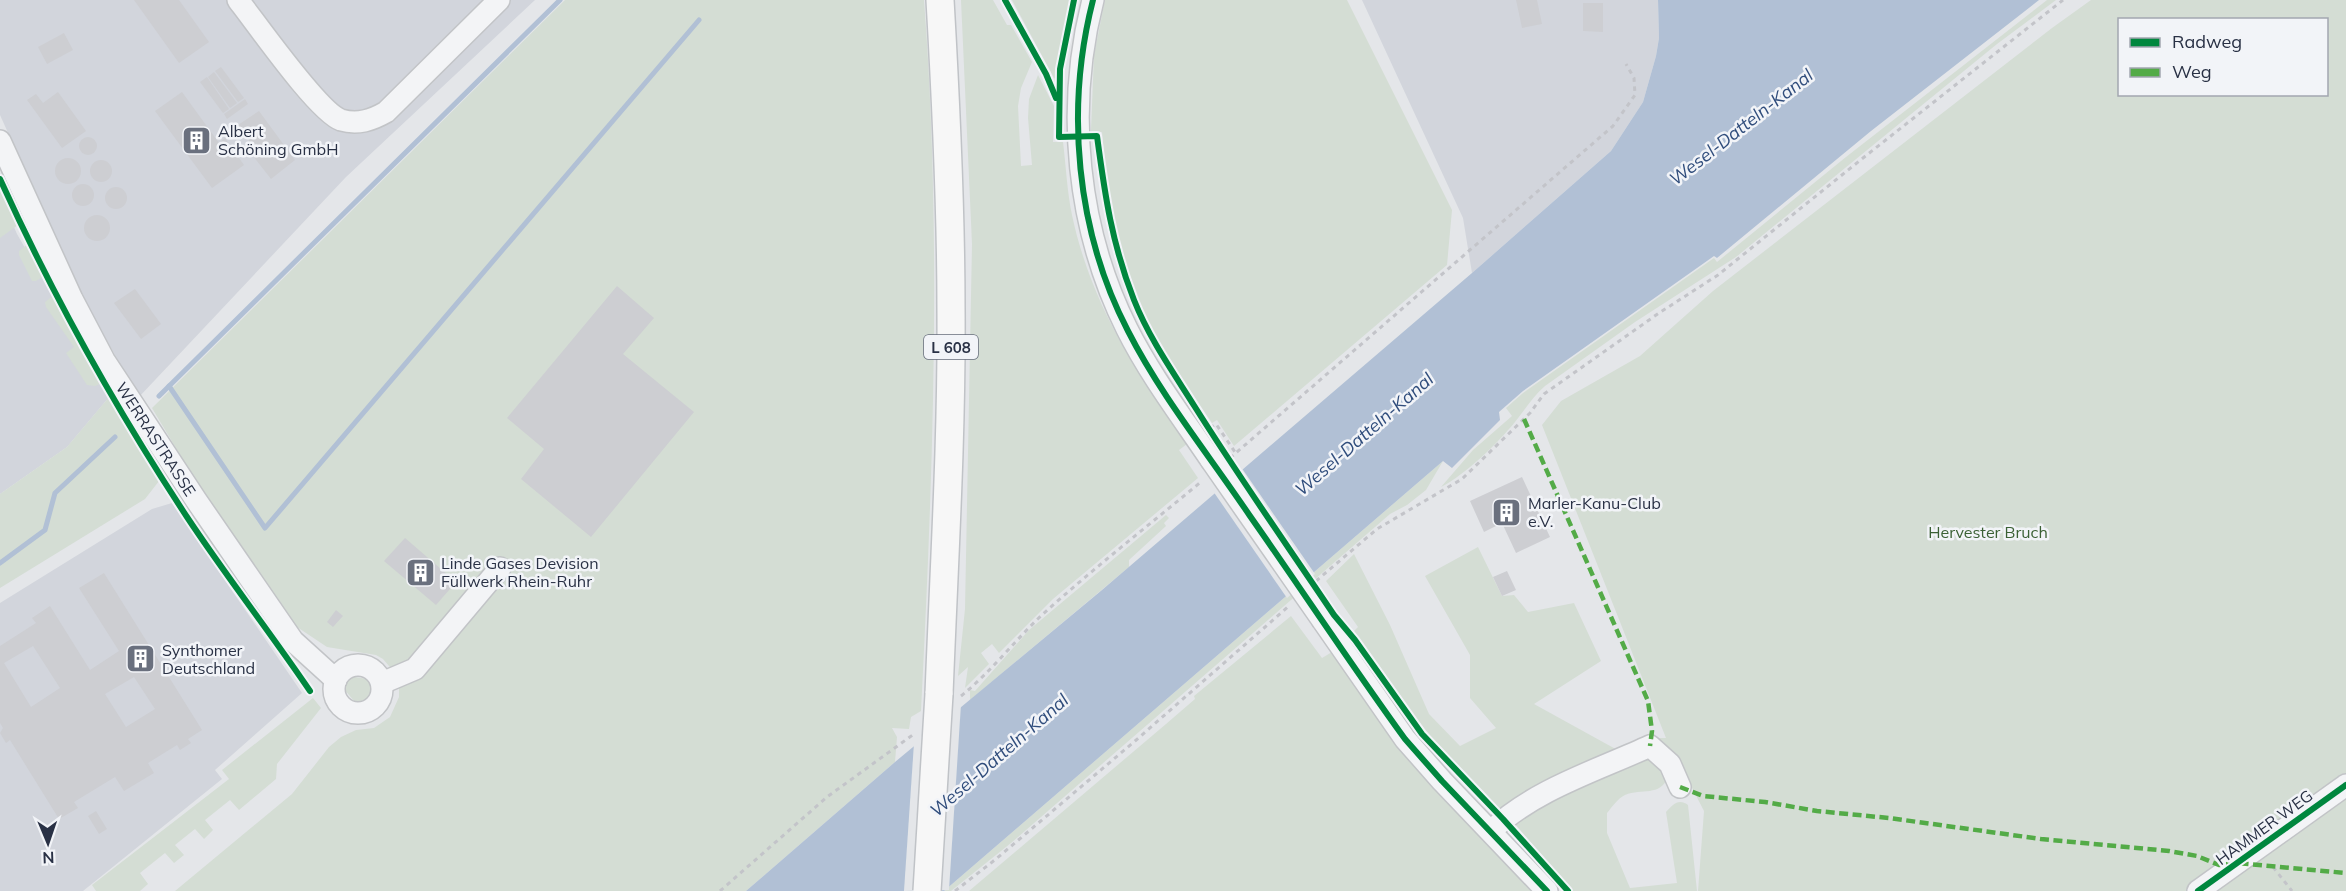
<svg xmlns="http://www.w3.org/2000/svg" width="2346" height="891" viewBox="0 0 2346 891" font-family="Mulish,sans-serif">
	<rect width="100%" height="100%" fill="#e4e6e9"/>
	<g fill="#d2d5dc">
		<polygon points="0,0 535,0 346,177 139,397 84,301 0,115"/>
		<polygon points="1362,0 1658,0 1659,38 1656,56 1643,102 1611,151 1472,273 1463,218"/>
		<polygon points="0,195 17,234 110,396 67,447 0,494"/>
		<polygon points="172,503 302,693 215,770 222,779 83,891 0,891 0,603 152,509"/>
	</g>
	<g fill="#d4ddd4" fill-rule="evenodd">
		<path d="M565,0H924C942,237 933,474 921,711L911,717L909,729L892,728L897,737L895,762L746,891H175L292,794L329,747L341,737L356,730L374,728L390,717L399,697V685L395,673L383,659L376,655L327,647L297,627L195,480L152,408Z"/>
		<path d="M961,0H993L1007,25H1011L1032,62L1021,88L1018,106L1021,166L1032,165L1028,118L1029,99L1038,75L1054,106L1053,142H1063C1066,166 1067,191 1072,215C1091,304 1135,371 1187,444L1179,450L1198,478L1053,599L999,653L992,644L981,653L989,664L965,688L968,667L958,676L965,609L972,244Z"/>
		<polygon points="1012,0 1070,0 1056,79 1054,78"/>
		<path d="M1105,0H1347L1452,210L1447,265L1234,446L1217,420L1212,423C1191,391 1168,360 1150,326C1119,267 1108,199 1102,132L1091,133V130L1094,55Z"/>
		<path d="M2047,0H2056L1997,44L1736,257L1635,322L1545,386C1533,396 1525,410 1515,422C1496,445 1466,474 1441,487L1473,450L1512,416L1506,408L1523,393L1714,258L1717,262L1846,157Z"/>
		<path d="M2091,0H2346V891H1698L1704,811L1689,782L1657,738H1666L1542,425L1561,401L1640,356L1713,291L2052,28ZM2120,20H2326V94H2120Z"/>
		<polygon points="0,187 18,225 0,238"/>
		<polygon points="28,244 44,276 36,281 32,281 19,255 19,251"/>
		<polygon points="54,295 102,383 95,386 87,385 66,353 74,347 46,307 45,302"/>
		<polygon points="110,396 159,481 145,499 0,588 0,494 67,447"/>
		<polygon points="1443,461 1426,490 1407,505 1390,514 1011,843 951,891 944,891"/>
		<polygon points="193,514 285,645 281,647 234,583 190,516"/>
		<polygon points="1166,515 1169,518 1164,523 1166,526 1129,560 1129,567 970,700 970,690 975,691 1029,630"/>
		<polygon points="1478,547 1502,596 1514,595 1528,612 1574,603 1601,661 1534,704 1621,752 1502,809 1497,807 1438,746 1398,695 1354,631 1358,627 1326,581 1354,554 1390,625 1429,714 1460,746 1496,728 1470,698 1470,655 1425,576"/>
		<polygon points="1291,616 1322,658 1332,652 1402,749 1534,891 969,891 1166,724 1195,699 1194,696"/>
		<polygon points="349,676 367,679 373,684 374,693 368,703 355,702 343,688 345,678"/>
		<polygon points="313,698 321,708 277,764 276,779 239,810 230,800 205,820 213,830 204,839 195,829 175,845 184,855 174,863 165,853 140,873 148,884 140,891 96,891 92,885 229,779 222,770"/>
		<path d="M1639,758L1654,759L1668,777C1660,797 1642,788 1625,795C1618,798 1612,807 1607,813V833L1630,888L1677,883L1666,812C1673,805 1678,798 1688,805L1697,891H1573L1514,823L1519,815Z"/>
	</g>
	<polygon fill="#b1c0d5" points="1658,0 2039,0 1871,131 1717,258 1714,256 1523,391 1499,412 1500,420 1452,468 1443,461 944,891 746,891 895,762 1102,590 1472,273 1611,151 1643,102 1656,56 1659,38"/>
	<g fill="#e4e6e9">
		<polygon points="1241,467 1315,574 1287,598 1213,491"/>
		<polygon points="961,704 949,890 904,891 914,743"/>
	</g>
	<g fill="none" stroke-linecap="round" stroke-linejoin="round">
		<g stroke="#b1c0d5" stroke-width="5">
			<polyline points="169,386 265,528 699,20"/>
			<polyline points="159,396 560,0"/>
			<polyline points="0,563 45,530 55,493 115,437"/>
		</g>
	</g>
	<g fill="#cdced2" fill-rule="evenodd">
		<polygon points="134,0 179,0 209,42 179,63"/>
		<polygon points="1516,0 1537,0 1542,24 1522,28"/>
		<polygon points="1583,3 1603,3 1603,32 1583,31"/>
		<polygon points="64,33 73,50 47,64 38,47"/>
		<polygon points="221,67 244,98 238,102 215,71"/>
		<polygon points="214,72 237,103 230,108 208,77"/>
		<polygon points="207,77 229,109 223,113 200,82"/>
		<polygon points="58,92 86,131 62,148 27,100 36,94 43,103"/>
		<polygon points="182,92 219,143 225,138 244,165 212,188 155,111"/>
		<polygon points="245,99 248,104 227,119 224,114"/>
		<polygon points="259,111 295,160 271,179 253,156 261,150 256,144 253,146 238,125"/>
		<circle cx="88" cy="146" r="9"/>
		<circle cx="68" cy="171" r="13"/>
		<circle cx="101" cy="171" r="11"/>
		<circle cx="83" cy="195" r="11"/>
		<circle cx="116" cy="198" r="11"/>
		<circle cx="97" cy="228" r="13"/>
		<polygon points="617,286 654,318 623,354 694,412 591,537 521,479 544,449 507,418"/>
		<polygon points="135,289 161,324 141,339 114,303"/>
		<polygon points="1522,477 1550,537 1516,553 1502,523 1484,532 1470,501"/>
		<polygon points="405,538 456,582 436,605 384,561"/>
		<polygon points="1507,571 1516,590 1502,596 1493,577"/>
		<path d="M104,573L202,730L188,739L191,743L180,750L177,745L148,763L154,773L124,791L115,777L74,802L78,808L59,819L10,740L6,743L0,733L3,728L0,723V646L36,623L32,618L50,606L90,670L119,651L79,588ZM33,646L60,688L31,707L4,663ZM134,677L155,709L126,727L105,694Z"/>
		<polygon points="336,610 343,616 333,627 327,622"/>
		<polygon points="96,811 107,829 99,834 88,816"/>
	</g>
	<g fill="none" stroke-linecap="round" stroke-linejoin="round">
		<defs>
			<g id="minor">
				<path d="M238,0C257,24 318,112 341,120C358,125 372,120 386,112L499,0"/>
				<path d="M1093,0C1065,109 1077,229 1127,329C1150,375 1182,417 1211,460"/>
				<polyline points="0,141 72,299 104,360 196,500 293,641 336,680"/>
				<polyline points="1323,621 1405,739 1442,781 1547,891"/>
				<circle cx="358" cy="689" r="24"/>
				<polyline points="382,683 415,669 500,568"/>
				<path d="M1491,831C1533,790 1598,770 1650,746L1670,764L1680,787"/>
				<polyline points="2198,891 2346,785"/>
			</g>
			<path id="major" d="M939,694C944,566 952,437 951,309C951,206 946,103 940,0"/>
		</defs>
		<use href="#minor" stroke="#c2c4c7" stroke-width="24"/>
		<use href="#major" stroke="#c0c3c7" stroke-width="30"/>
		<g stroke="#c3c4c9" stroke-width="3" stroke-dasharray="4.5 4.5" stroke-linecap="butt">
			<polyline points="1005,0 1046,74 1058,106"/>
			<polyline points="1210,428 1216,424 1235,452"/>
			<polyline points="1230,458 1613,126 1635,95 1634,78 1626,64"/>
			<polyline points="1316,581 1377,529 1462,479 1530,413 1544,394 1659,313 1718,275 1863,158 2063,0"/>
			<path d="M961,696C991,672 1015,640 1043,614C1094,568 1149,525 1202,481"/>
			<polyline points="2273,867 2292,891"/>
			<polyline points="720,891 827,797 914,734"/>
			<polyline points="955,891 996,859 1135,741 1289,606"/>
		</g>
		<use href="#minor" stroke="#f3f4f6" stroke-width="21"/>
		<use href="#major" stroke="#f7f7f7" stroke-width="27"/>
		<defs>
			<polyline id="minor-bridge" points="1211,460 1323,621"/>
			<polyline id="major-bridge" points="927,891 939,694"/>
		</defs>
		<use href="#minor-bridge" stroke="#c2c4c7" stroke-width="24" stroke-linecap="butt"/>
		<use href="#major-bridge" stroke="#c0c3c7" stroke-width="30" stroke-linecap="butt"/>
		<use href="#minor-bridge" stroke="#f3f4f6" stroke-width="21"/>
		<use href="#major-bridge" stroke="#f7f7f7" stroke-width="27"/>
		<g stroke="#53ab47" stroke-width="4.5" stroke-dasharray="9 4.5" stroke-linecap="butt">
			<polyline points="1524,419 1648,701 1652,731 1650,746"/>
			<polyline points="1680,787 1703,796 1765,802 1817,811 1889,818 2041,839 2169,851 2197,856 2219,865 2237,863 2346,873"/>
		</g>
		<defs>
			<g id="cycleway">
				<polyline points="1005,0 1046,74 1056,98"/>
				<path d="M1074,0L1060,69L1059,137L1097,136C1105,196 1112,244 1134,300C1149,338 1173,372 1195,407C1239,477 1287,545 1334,615L1355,640L1422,734L1503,819L1568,891"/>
				<path d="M1093,0C1065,109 1076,231 1128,331C1161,396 1209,455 1250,516C1302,590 1352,666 1405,739L1442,781L1547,891"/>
				<path d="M0,179C53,296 116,409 187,517C226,576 270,632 310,691"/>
				<polyline points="2198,891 2346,785"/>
			</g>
		</defs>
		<use href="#cycleway" stroke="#f2f4f8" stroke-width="10"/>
		<use href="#cycleway" stroke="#00873e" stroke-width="6"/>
	</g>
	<defs>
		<symbol id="building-square" viewBox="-11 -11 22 22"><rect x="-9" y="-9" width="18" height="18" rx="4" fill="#6a707e" stroke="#f2f4f8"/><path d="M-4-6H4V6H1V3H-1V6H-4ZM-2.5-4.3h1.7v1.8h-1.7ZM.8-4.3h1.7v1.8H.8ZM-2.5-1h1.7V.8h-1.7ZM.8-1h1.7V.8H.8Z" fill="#fff"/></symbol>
	</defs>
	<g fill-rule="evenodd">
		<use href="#building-square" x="180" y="124" width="33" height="33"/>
		<use href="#building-square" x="1490" y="496" width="33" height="33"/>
		<use href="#building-square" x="404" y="556" width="33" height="33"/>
		<use href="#building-square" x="124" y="642" width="33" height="33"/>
	</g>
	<g text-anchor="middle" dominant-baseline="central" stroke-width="5" stroke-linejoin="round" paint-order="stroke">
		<rect fill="#f2f4f8" stroke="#656c7b" stroke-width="1.5" x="924" y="335" width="54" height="24" rx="4.5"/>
		<g font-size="15" font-weight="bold" fill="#293145">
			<text x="951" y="347">L 608</text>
		</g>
		<g font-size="16" fill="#293145" stroke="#f2f4f8" text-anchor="start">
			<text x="218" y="131">Albert<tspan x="218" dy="18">Schöning GmbH</tspan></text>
			<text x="1528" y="503">Marler-Kanu-Club<tspan x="1528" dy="18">e.V.</tspan></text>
			<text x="441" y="563">Linde Gases Devision<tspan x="441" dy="18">Füllwerk Rhein-Ruhr</tspan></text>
			<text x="162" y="650">Synthomer<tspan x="162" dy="18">Deutschland</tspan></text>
		</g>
		<g font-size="16" fill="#293145" stroke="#f2f4f8">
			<text transform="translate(156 439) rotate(57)">WERRASTRASSE</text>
			<text transform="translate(2264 827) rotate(-36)">HAMMER WEG</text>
		</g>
		<g font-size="16" fill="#3b6135" stroke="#f2f4f8">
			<text x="1988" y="532">Hervester Bruch</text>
		</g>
		<g font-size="18" font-style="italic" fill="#304d7c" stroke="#f2f4f8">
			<text transform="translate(1741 127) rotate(-38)">Wesel-Datteln-Kanal</text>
			<text transform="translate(1364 434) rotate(-41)">Wesel-Datteln-Kanal</text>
			<text transform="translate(999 755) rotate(-41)">Wesel-Datteln-Kanal</text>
		</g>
	</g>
	<rect x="2118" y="18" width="210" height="78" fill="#f2f4f8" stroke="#a2a6b0" stroke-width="1.5"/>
	<rect x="2130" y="38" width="30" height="9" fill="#00873e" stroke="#a2a6b0" stroke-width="1.5"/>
	<text x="2172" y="48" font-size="18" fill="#293145">Radweg</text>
	<rect x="2130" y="68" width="30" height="9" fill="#53ab47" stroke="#a2a6b0" stroke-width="1.5"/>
	<text x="2172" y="78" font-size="18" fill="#293145">Weg</text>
	<g transform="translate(48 843) rotate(178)" stroke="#f2f4f8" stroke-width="4.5" paint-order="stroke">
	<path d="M0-4.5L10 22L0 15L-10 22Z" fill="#293145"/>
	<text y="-9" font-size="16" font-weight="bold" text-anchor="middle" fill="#293145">N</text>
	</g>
</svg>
